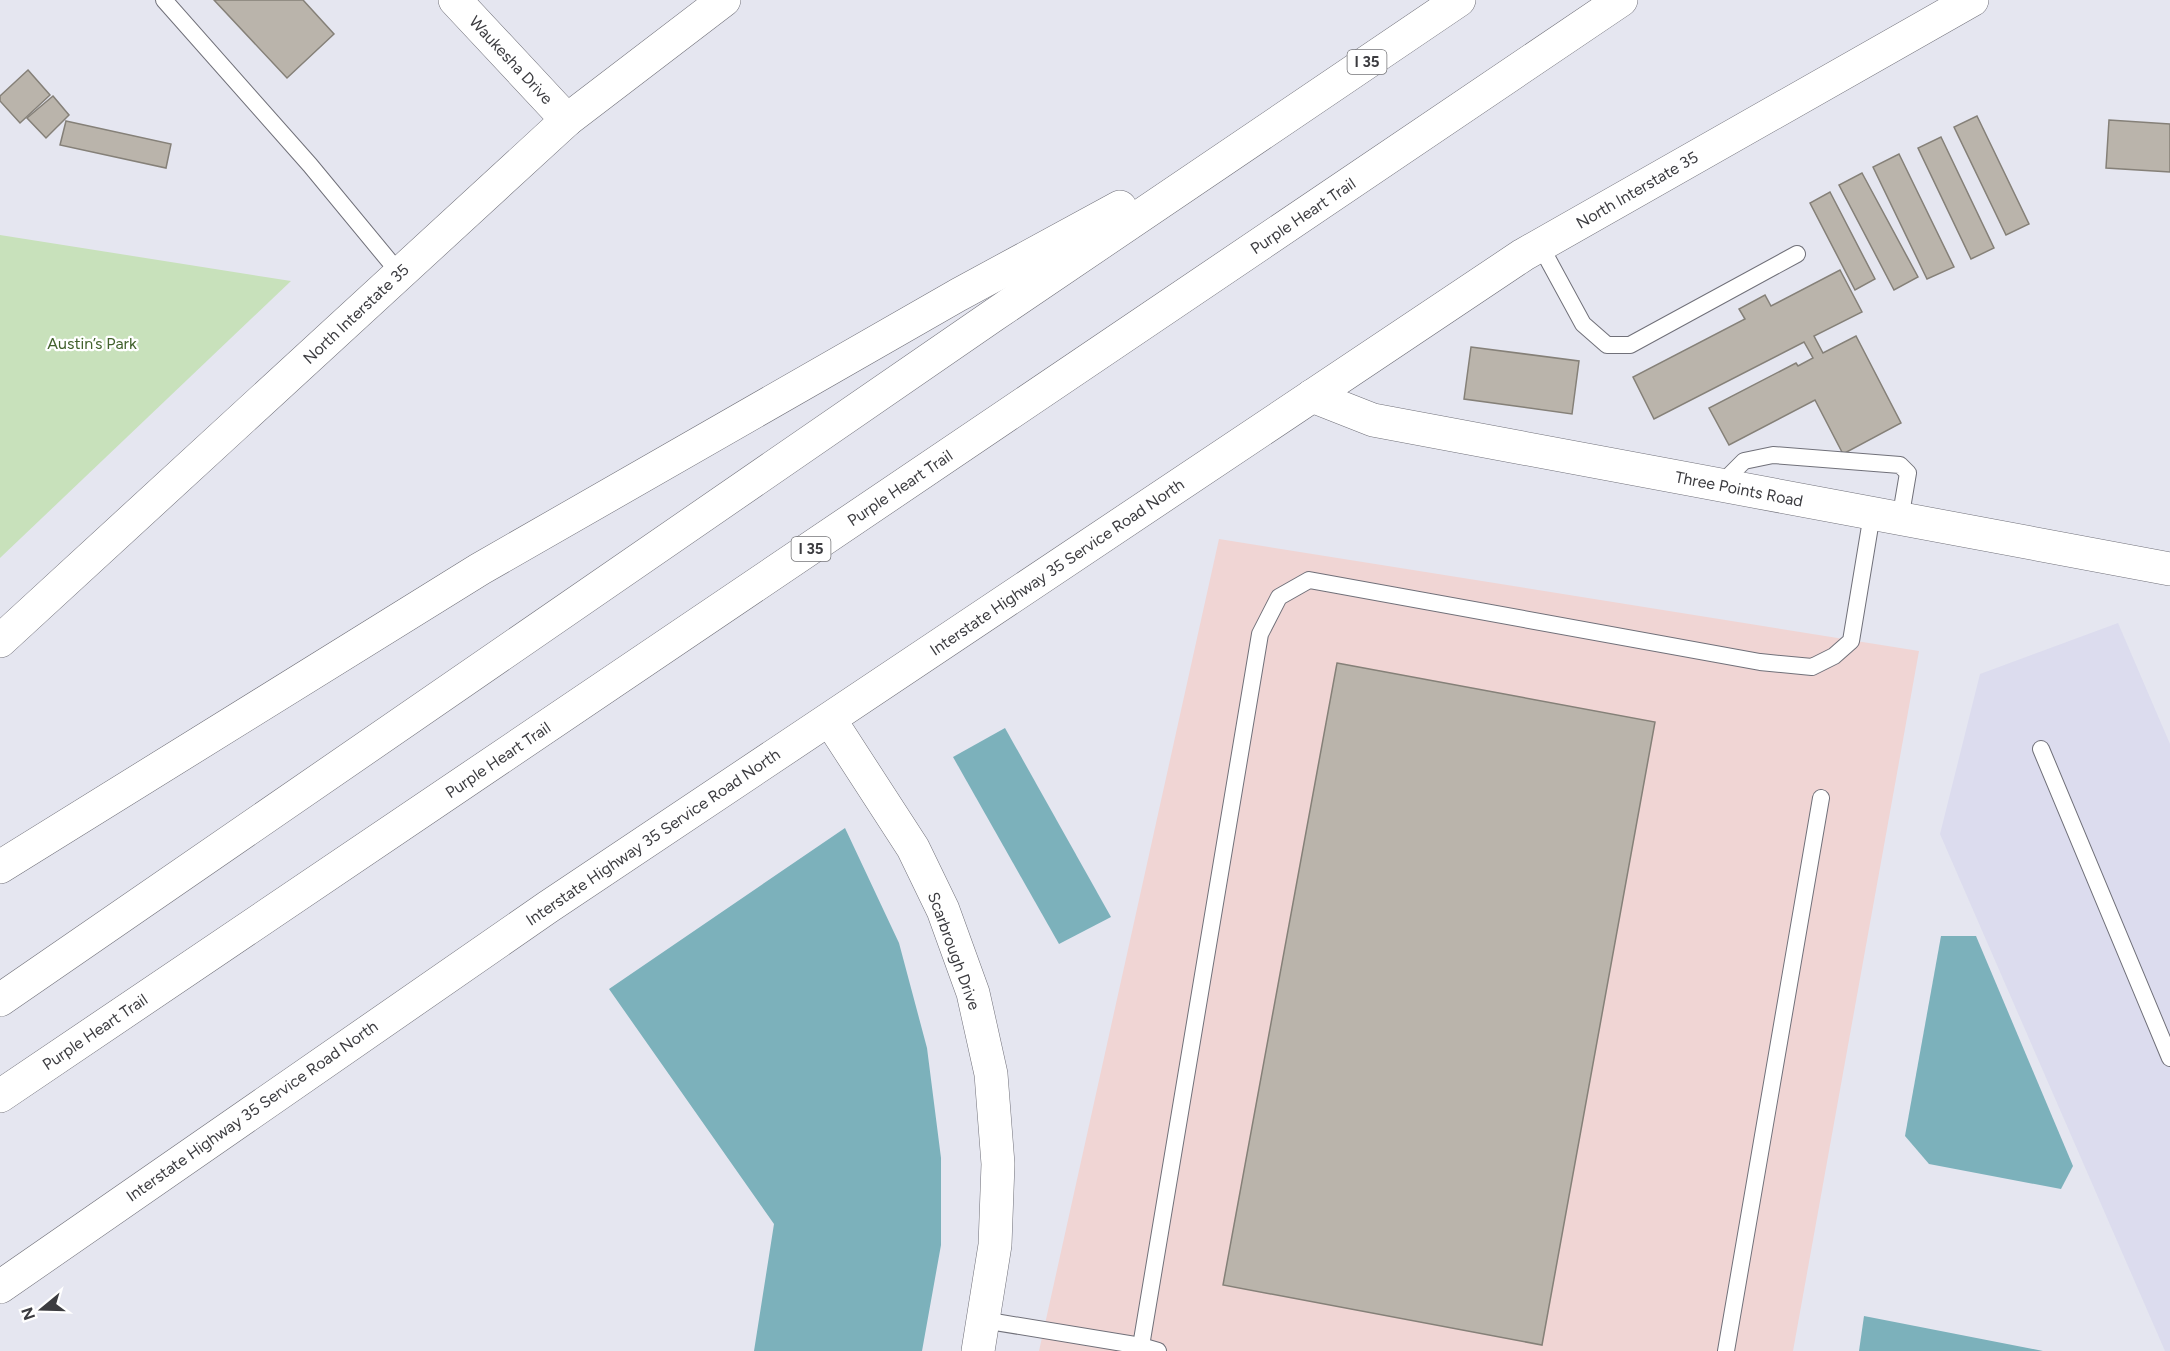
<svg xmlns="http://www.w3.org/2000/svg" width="2170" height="1351" viewBox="0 0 2170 1351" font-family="Figtree,sans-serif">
	<rect width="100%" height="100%" fill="#e5e6f0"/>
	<polygon fill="#f0d5d4" points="1219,539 1919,651 1793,1351 1039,1351"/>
	<polygon fill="#dcdcee" points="2118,623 2170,744 2170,1351 2165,1351 1940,834 1980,674"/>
	<polygon fill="#c8e1bb" points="0,235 291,281 0,558"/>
	<g fill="#7cb1bb">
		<polygon points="1005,728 1111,917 1059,944 953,757"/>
		<polygon points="845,828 899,943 927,1048 941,1158 941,1245 922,1351 754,1351 774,1224 609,989"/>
		<polygon points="1941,936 1976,936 2073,1166 2061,1189 1929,1164 1905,1136"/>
		<polygon points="1864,1316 2043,1351 1859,1351"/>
	</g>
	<g fill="#bab4ab" stroke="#858078" stroke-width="1.5">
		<polygon points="214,0 303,0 334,34 287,78"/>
		<polygon points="28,70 50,95 20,123 0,101 0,96"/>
		<polygon points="53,96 69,115 46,138 27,118"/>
		<polygon points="1977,116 2029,224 2006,235 1954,127"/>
		<polygon points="2109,120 2170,124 2170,172 2106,168"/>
		<polygon points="66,121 171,144 166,168 60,145"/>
		<polygon points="1941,137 1994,248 1971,259 1918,148"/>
		<polygon points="1899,154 1954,267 1927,279 1873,167"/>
		<polygon points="1862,173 1918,277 1894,290 1839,185"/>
		<polygon points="1830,192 1875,279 1855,290 1810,203"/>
		<polygon points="1840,270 1862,312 1814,336 1823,353 1856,336 1901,423 1843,454 1815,400 1729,445 1709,408 1796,363 1798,366 1813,358 1804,342 1654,419 1633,377 1745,319 1739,309 1765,295 1771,306"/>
		<polygon points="1471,347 1579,361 1572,414 1464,399"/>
		<polygon points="1337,663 1655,722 1542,1345 1223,1285"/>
	</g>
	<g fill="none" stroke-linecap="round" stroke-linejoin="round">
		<defs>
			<g id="lane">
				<polyline points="164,0 310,165 400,274"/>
				<polyline points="1540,245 1583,324 1607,345 1630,345 1797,254"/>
				<polyline points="1720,485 1744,461 1773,455 1900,465 1908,473 1900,520"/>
				<polyline points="2041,749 2170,1058"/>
				<polyline points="983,1320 1141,1346 1260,634 1279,597 1309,580 1760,662 1812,667 1834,656 1851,641 1872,514"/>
				<polyline points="1141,1346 1158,1351"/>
				<polyline points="1726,1351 1821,798"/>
			</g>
			<g id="street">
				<polyline points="455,0 567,120"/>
				<polyline points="1312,396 1373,420 2170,569"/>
				<polyline points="830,720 913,848 943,910 973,993 991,1074 998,1164 995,1245 978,1351"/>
			</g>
			<g id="secondary">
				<polyline points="0,641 567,120 724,0"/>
				<polyline points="0,1287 548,907 1523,255 1972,0"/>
			</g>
			<g id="highway">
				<polyline points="0,867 480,569 958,295 1120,207"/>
				<polyline points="0,1000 994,315 1459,0"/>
				<polyline points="0,1096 1621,0"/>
			</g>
		</defs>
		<use href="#lane" stroke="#707079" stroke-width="18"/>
		<use href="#street" stroke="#707079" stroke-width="34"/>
		<use href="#secondary" stroke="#707079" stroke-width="34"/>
		<use href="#highway" stroke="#707079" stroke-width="34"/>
		<use href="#lane" stroke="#fff" stroke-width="16"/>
		<use href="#street" stroke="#fff" stroke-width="33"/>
		<use href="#secondary" stroke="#fff" stroke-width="33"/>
		<use href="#highway" stroke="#fff" stroke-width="33"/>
	</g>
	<g text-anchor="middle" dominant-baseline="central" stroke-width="4.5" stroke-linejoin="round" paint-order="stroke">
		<g fill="#fff" stroke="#767679" stroke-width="1.5">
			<rect x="1347.5" y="50" width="39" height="24" rx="4.5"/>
			<rect x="791.5" y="537" width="39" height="24" rx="4.5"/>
		</g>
		<g font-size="15" font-weight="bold" fill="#3c3c40">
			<text x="1367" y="62">I 35</text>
			<text x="811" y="549">I 35</text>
		</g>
		<g font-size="16" fill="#3c3c40" stroke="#fff">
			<text transform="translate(511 60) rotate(47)">Waukesha Drive</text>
			<text transform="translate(1637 190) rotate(-30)">North Interstate 35</text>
			<text transform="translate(1303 216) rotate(-34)">Purple Heart Trail</text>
			<text transform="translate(356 314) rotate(-43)">North Interstate 35</text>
			<text transform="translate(900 488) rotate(-34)">Purple Heart Trail</text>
			<text transform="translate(1739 489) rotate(11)">Three Points Road</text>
			<text transform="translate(1057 567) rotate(-34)">Interstate Highway 35 Service Road North</text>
			<text transform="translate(498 760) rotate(-34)">Purple Heart Trail</text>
			<text transform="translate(653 837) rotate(-34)">Interstate Highway 35 Service Road North</text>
			<text transform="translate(954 951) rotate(70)">Scarbrough Drive</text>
			<text transform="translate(95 1032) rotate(-34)">Purple Heart Trail</text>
			<text transform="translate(252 1111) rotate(-35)">Interstate Highway 35 Service Road North</text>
		</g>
		<g font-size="16" fill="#42622d" stroke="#fff">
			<text x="92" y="343">Austin’s Park</text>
		</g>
	</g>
	<g transform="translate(42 1309) rotate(251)" stroke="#ffffff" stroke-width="4.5" paint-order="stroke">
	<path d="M0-4.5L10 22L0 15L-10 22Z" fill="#3c3c40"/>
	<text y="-9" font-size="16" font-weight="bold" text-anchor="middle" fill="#3c3c40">N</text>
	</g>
</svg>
